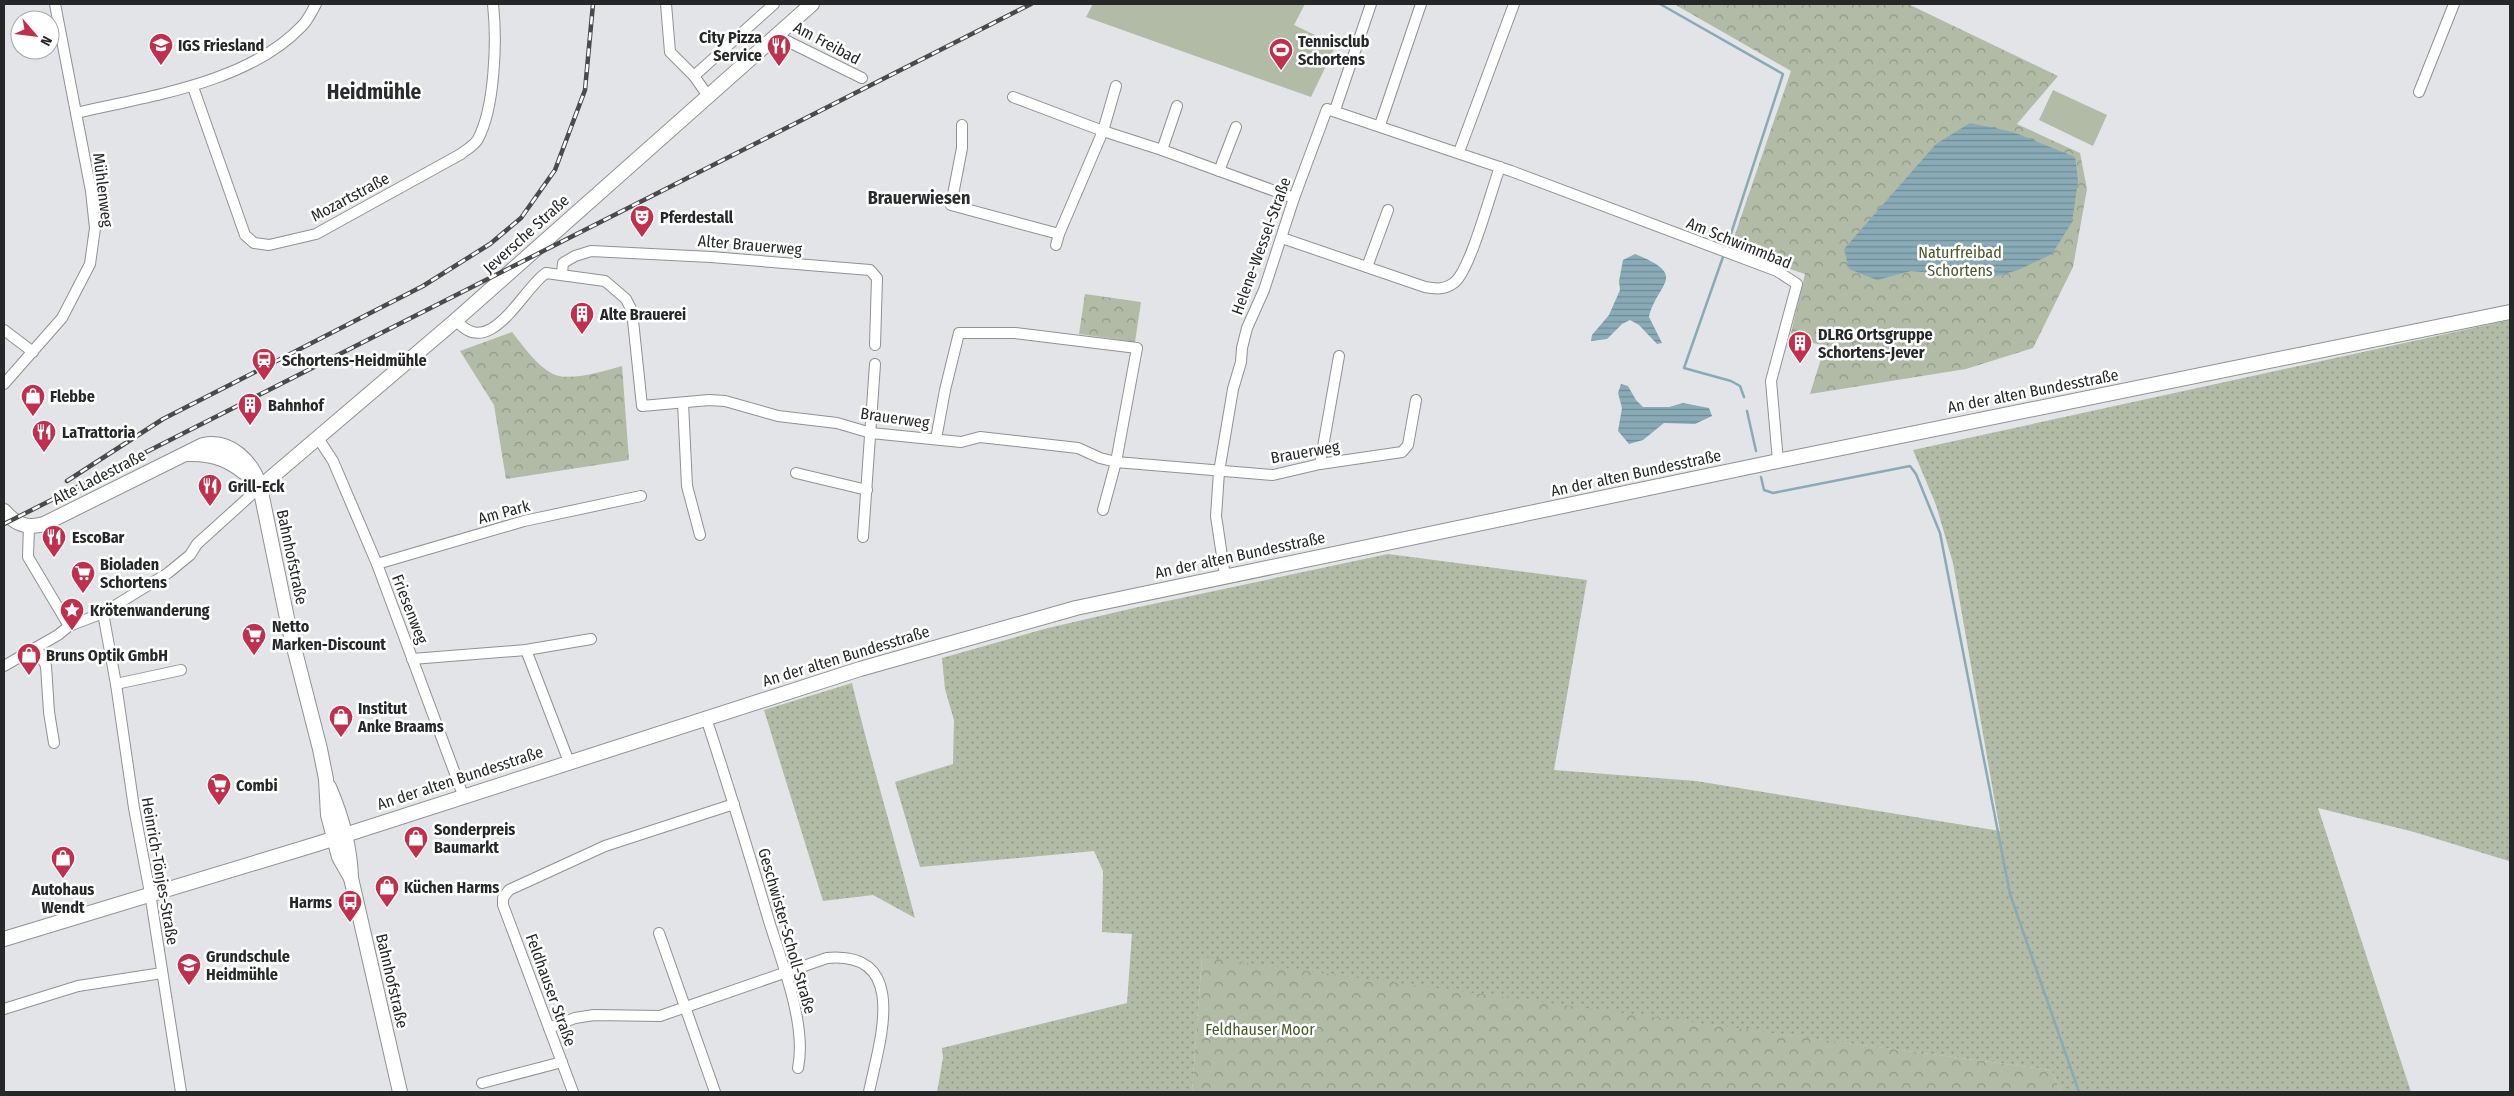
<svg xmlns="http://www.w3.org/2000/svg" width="2514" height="1096" viewBox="0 0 2514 1096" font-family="'Fira Sans Condensed',sans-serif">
	<defs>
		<pattern id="grass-dots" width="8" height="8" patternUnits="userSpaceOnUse" patternTransform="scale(1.25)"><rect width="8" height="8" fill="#b1bba6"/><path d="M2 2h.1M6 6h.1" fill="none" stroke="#909887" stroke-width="1.8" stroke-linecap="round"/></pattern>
		<pattern id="forest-crowns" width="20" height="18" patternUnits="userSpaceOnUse" patternTransform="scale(1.25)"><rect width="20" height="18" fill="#b1bba6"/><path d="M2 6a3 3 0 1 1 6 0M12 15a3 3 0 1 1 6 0" fill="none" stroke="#909887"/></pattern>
		<pattern id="water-rules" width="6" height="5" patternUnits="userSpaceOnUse" patternTransform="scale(1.25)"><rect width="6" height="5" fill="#88abb7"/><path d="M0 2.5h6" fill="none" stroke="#6f8b95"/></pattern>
	</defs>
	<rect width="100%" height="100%" fill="#e2e4e7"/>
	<g fill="url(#grass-dots)">
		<polygon points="2510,320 2509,861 2414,832 2318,808 2411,1092 2061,1092 2051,1070 1202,958 1192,1092 937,1092 943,1058 942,1048 1127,1003 1132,934 1102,932 1103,871 1094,851 920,867 895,782 953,764 954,720 945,689 942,658 1044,629 1134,608 1388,554 1587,580 1554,770 1696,781 2000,831 1953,563 1936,505 1913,450"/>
		<path d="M852,683C871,762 895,840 915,918L873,895L823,901L764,710Z"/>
	</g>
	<g fill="url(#forest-crowns)">
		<polygon points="1674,4 1908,4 2058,76 2017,124 2080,153 2087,189 2073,267 2033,348 1966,369 1810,394 1825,346 1790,337 1805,274 1730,249 1791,71"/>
		<polygon points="1085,294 1141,302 1135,342 1079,334"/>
		<path d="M512,332C523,346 537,366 553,374C569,382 605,371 622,366L629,460L506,479L494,405L460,351Z"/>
		<polygon points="1202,957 2051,1070 2061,1092 1192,1092"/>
	</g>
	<g fill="#b1bba6">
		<polygon points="1093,4 1305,4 1294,25 1336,45 1311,97 1086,17"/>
		<polygon points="2053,90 2107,115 2093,146 2039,120"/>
	</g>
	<g fill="url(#water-rules)">
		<polygon points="1970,123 2013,132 2075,157 2078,181 2072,222 2052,254 2018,270 1990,278 1911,271 1877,280 1849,269 1844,249 1936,144"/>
		<path d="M1635,254C1690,276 1657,283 1649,317L1662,343L1657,344L1639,325L1630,320L1622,324L1607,339L1591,341L1592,335L1609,315L1620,290L1619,281L1623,260Z"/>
		<polygon points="1621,384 1628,386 1636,400 1643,407 1669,407 1683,403 1709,408 1712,416 1695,424 1664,423 1643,440 1629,444 1618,431 1622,408 1618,393"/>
	</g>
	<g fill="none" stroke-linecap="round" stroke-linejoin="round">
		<g stroke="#88abb7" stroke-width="2.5">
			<polyline points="1660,4 1783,74 1726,249"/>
			<polyline points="1724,254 1684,368 1731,381 1740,386 1744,397"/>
			<polyline points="1747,411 1756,451"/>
			<polyline points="1761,477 1764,490 1773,493 1910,466 1916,474 1940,533 2010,894 2079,1092"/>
		</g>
		<defs>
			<g id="street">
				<polyline points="666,4 670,52 694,76 708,96"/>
				<polyline points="779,34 785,40 862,78"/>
				<polyline points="694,76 774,4"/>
				<path d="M193,87L245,235L254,243L269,245L316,234L461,154C466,150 475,145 478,139C495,107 497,40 493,4"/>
				<polyline points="2419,92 2454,4"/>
				<polyline points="1013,97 1103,131 1162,150"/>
				<polyline points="1177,106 1162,150 1294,198"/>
				<polyline points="1335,110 1371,4"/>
				<path d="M76,113C149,96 248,83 302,26C308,20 312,11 316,4"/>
				<polyline points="962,125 962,148 951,205 1059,234"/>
				<polyline points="1380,125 1421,4"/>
				<polyline points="1459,152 1514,4"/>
				<polyline points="1219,171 1236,127"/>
				<path d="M1282,238L1425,287C1436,289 1445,290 1455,282C1471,268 1491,191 1500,167"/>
				<polyline points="1056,245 1059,234 1103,131 1116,86"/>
				<polyline points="1367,267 1388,210"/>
				<polyline points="562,273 563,263 575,256 591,251 711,257 870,270 877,278 875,345"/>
				<path d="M456,320C490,362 523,288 546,273L605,281L626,299L632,311L642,406L709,400L725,401L778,416L837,423L871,433L961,442L980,437L1078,448L1100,458L1116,462L1273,475L1320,464L1402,452L1408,445L1416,400"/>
				<polyline points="4,330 33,352"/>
				<polyline points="4,384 62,318 90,264 95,228 91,191 55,4"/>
				<polyline points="683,403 687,486 700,535"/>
				<polyline points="318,438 333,461 377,564 463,795"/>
				<polyline points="936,439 945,390 959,333 1015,333 1137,348 1116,462 1103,510"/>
				<polyline points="1320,464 1339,356"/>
				<polyline points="796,473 867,490"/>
				<polyline points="29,526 28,557 69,626"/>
				<polyline points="863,537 875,364"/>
				<polyline points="377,564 524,521 641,496"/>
				<polyline points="1225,576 1216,516 1219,472 1233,389 1241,362 1242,348 1247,328 1264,290 1294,198 1327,109 1511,171 1777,271 1797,284 1771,381 1778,461"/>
				<polyline points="103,613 116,684 134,808 150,893 181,1092"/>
				<polyline points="37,648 46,666 49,712 54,743"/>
				<polyline points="526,650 569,762"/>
				<polyline points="412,659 526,650 591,639"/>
				<polyline points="4,666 58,635 69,626 103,613 168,573 190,555 197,544 260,487"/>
				<polyline points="116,684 181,670"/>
				<path d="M706,718C728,785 749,853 769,921C782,963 807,1025 798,1068"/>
				<polyline points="659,933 715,1092"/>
				<polyline points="4,1009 78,986 162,973"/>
				<path d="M549,1028L575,1018L594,1015L660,1016L827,958C911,951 879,1043 869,1092"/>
				<polyline points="482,1083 562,1062"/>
				<polyline points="573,1092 503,905 503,898 509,890 605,846 734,804"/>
			</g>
			<g id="secondary">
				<path d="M187,454C215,453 233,461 253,480"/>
				<polyline points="260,487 456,320 812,4"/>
				<path d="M4,511C15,524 27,529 44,524L203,445C231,439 253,463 260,487L289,628L320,749L326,779L328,815L339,857L351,878"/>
				<path d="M329,787C342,817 350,845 351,878L400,1092"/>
				<polyline points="4,939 317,844 860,669 1076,608 1778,461 2510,312"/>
			</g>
		</defs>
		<use href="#street" stroke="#8f9193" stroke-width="12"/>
		<use href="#secondary" stroke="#8f9193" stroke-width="16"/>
		<use href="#street" stroke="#fff" stroke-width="10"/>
		<use href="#secondary" stroke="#fff" stroke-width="14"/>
		<defs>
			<g id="rail">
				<polyline points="67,481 163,419 423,286 490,244 521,218 555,170 585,90 593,4"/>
				<polyline points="4,524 1031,4"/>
			</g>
		</defs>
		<use href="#rail" stroke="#494a4b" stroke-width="4.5"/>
		<use href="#rail" stroke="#fff" stroke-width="2.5" stroke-dasharray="8" stroke-linecap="butt"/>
	</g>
	<defs>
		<symbol id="school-pin" viewBox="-11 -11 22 30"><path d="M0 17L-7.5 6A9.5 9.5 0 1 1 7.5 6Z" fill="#c0304c" stroke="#fff"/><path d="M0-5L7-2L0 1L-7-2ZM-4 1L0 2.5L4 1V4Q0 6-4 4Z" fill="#fff"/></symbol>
		<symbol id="restaurant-pin" viewBox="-11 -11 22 30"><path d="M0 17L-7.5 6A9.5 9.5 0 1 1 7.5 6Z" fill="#c0304c" stroke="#fff"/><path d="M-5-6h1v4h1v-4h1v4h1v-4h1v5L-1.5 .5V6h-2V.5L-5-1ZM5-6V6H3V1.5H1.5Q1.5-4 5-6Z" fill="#fff"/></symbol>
		<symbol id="stadium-pin" viewBox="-11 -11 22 30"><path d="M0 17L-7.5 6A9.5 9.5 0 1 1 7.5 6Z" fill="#c0304c" stroke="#fff"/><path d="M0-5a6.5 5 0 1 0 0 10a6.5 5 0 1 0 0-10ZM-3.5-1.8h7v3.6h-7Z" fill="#fff"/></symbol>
		<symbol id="theatre-pin" viewBox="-11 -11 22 30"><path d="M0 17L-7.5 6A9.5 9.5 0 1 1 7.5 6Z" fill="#c0304c" stroke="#fff"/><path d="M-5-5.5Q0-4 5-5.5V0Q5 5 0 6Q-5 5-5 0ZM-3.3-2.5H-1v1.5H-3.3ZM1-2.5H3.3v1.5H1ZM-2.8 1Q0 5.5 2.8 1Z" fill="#fff"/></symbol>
		<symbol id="building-pin" viewBox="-11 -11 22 30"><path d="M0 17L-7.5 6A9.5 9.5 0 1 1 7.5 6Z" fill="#c0304c" stroke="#fff"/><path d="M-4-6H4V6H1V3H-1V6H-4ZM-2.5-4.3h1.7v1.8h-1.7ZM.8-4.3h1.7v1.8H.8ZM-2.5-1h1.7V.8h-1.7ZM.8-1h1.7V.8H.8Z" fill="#fff"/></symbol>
		<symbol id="station-pin" viewBox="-11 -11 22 30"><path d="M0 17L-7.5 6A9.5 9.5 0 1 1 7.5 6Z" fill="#c0304c" stroke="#fff"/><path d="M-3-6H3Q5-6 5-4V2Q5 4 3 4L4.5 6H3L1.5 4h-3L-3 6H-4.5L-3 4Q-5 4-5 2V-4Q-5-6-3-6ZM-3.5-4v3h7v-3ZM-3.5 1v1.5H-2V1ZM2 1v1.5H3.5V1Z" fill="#fff"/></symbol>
		<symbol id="shop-pin" viewBox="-11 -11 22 30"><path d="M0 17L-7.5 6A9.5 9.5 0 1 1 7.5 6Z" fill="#c0304c" stroke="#fff"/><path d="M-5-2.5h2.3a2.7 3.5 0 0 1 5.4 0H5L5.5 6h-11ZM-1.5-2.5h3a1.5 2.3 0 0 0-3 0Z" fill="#fff"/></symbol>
		<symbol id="supermarket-pin" viewBox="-11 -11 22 30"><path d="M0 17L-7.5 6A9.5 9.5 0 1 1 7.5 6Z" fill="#c0304c" stroke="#fff"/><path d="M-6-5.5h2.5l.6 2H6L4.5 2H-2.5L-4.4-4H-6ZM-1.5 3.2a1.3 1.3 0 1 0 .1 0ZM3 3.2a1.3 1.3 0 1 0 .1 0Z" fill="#fff"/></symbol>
		<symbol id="sight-pin" viewBox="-11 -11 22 30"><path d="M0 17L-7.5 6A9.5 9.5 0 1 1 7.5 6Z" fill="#c0304c" stroke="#fff"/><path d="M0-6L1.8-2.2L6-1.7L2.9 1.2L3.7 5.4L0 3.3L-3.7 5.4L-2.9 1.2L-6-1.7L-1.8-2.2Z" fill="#fff"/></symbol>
		<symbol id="bus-pin" viewBox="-11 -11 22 30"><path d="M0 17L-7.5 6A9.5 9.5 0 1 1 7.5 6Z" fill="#c0304c" stroke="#fff"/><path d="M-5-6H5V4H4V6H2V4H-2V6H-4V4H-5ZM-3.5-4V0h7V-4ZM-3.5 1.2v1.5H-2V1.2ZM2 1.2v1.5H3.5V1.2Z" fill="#fff"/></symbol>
	</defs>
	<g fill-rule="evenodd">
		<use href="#school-pin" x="147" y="31" width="28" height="38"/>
		<use href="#restaurant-pin" x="765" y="32" width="28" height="38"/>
		<use href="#stadium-pin" x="1267" y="36" width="28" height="38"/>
		<use href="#theatre-pin" x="628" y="203" width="28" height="38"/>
		<use href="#building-pin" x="568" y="300" width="28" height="38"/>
		<use href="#building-pin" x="1786" y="329" width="28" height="38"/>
		<use href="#station-pin" x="250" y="346" width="28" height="38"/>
		<use href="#shop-pin" x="19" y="382" width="28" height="38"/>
		<use href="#building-pin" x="236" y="391" width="28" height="38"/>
		<use href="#restaurant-pin" x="30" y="418" width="28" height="38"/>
		<use href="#restaurant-pin" x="196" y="472" width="28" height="38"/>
		<use href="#restaurant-pin" x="40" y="523" width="28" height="38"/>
		<use href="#supermarket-pin" x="69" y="559" width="28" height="38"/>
		<use href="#sight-pin" x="58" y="596" width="28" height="38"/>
		<use href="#supermarket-pin" x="240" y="621" width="28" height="38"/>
		<use href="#shop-pin" x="15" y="641" width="28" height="38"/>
		<use href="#shop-pin" x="327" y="703" width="28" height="38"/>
		<use href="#supermarket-pin" x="205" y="771" width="28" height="38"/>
		<use href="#shop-pin" x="402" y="824" width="28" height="38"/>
		<use href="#shop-pin" x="49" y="844" width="28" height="38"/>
		<use href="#shop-pin" x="373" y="873" width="28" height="38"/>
		<use href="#bus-pin" x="336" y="888" width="28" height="38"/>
		<use href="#school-pin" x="175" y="951" width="28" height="38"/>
	</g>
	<g text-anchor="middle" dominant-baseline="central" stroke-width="5" stroke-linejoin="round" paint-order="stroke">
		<g font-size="16" font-weight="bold" fill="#262728" stroke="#fff" text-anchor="start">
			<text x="762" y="37" text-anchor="end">City Pizza<tspan x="762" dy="18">Service</tspan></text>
			<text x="1298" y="41">Tennisclub<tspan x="1298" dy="18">Schortens</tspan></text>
			<text x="178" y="45">IGS Friesland</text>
			<text x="660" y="217">Pferdestall</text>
			<text x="600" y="314">Alte Brauerei</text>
			<text x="1818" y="334">DLRG Ortsgruppe<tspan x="1818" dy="18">Schortens-Jever</tspan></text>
			<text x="282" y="360">Schortens-Heidmühle</text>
			<text x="50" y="396">Flebbe</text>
			<text x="268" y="405">Bahnhof</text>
			<text x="62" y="432">LaTrattoria</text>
			<text x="228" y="486">Grill-Eck</text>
			<text x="72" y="537">EscoBar</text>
			<text x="100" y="564">Bioladen<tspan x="100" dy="18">Schortens</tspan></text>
			<text x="90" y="610">Krötenwanderung</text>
			<text x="272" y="626">Netto<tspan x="272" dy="18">Marken-Discount</tspan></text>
			<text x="46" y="655">Bruns Optik GmbH</text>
			<text x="358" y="708">Institut<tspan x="358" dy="18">Anke Braams</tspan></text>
			<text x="236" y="785">Combi</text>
			<text x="434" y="829">Sonderpreis<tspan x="434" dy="18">Baumarkt</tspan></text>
			<text x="404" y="887">Küchen Harms</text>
			<text x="63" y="889" text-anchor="middle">Autohaus<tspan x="63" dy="18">Wendt</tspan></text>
			<text x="332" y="902" text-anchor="end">Harms</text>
			<text x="206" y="956">Grundschule<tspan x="206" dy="18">Heidmühle</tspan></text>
		</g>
		<g font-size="16" fill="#262728" stroke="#fff">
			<text transform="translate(827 43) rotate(28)">Am Freibad</text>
			<text transform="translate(103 190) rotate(83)">Mühlenweg</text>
			<text transform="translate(350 197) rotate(-28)">Mozartstraße</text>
			<text transform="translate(526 234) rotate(-42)">Jeversche Straße</text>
			<text transform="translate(1739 243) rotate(22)">Am Schwimmbad</text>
			<text transform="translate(750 245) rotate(5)">Alter Brauerweg</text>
			<text transform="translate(1261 246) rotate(-70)">Helene-Wessel-Straße</text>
			<text transform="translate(2033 391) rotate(-11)">An der alten Bundesstraße</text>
			<text transform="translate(895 418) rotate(8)">Brauerweg</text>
			<text transform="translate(1305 452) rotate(-10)">Brauerweg</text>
			<text transform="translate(1636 473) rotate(-12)">An der alten Bundesstraße</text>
			<text transform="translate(99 477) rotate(-27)">Alte Ladestraße</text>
			<text transform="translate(504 512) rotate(-15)">Am Park</text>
			<text transform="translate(1240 555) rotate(-12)">An der alten Bundesstraße</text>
			<text transform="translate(292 557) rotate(78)">Bahnhofstraße</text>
			<text transform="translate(410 609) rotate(69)">Friesenweg</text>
			<text transform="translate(846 656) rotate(-17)">An der alten Bundesstraße</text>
			<text transform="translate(460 778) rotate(-18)">An der alten Bundesstraße</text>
			<text transform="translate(160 871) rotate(80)">Heinrich-Tönjes-Straße</text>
			<text transform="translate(787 931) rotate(74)">Geschwister-Scholl-Straße</text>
			<text transform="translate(392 981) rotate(77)">Bahnhofstraße</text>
			<text transform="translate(551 990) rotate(70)">Feldhauser Straße</text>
		</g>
		<g font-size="16" fill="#47592c" stroke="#fff">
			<text x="1960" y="252">Naturfreibad<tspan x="1960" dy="18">Schortens</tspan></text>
			<text x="1260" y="1029">Feldhauser Moor</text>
		</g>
		<g font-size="18" font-weight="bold" fill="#292b2c" stroke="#fff">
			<text x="919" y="198">Brauerwiesen</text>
		</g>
		<g font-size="21" font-weight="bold" fill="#292b2c" stroke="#fff">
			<text x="374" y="92">Heidmühle</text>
		</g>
	</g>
	<rect width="2514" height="1096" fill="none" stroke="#262728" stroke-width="10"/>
	<g transform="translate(35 35) rotate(118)"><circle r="24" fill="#ffffff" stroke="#a8a9a9"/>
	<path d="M0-4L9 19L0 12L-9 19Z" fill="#c0304c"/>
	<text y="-8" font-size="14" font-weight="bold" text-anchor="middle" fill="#262728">N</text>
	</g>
</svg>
